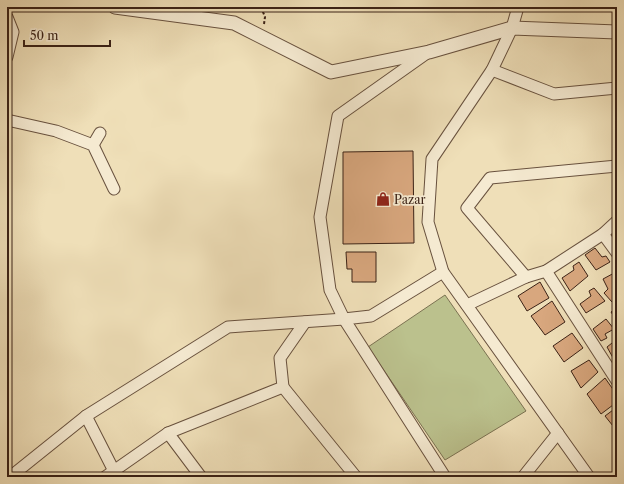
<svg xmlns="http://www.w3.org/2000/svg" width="624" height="484" viewBox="0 0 624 484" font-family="'Libre Caslon Text',serif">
	<rect width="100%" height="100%" fill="#efdfb8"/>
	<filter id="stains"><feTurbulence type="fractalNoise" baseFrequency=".005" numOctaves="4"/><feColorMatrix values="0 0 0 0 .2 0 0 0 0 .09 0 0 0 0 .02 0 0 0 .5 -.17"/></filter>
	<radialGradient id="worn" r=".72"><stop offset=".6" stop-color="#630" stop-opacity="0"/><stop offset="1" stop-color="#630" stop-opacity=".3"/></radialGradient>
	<polygon fill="#bbc18d" stroke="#7b7252" points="445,295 526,411 445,460 368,347"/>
	<g fill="#d8a77e" stroke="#3b2216">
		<polygon points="413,151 414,243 343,244 343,152"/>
		<polygon points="595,248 602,257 606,256 610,262 596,270 585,255"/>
		<polygon points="346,252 376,252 376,282 352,282 352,269 347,269"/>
		<polygon points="579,262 588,276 570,291 562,278 574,270 573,266"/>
		<polygon points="616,272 617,274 617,299 612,302 604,293 608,289 603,279"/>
		<polygon points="540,282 549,298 527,311 518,296"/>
		<polygon points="594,288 605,301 586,313 580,304 591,296 589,291"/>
		<polygon points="552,301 565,322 545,335 531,316"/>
		<polygon points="617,308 617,321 611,312"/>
		<polygon points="606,319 614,329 605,334 607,338 601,341 593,329"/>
		<polygon points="572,333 583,348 564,362 553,346"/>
		<polygon points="617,339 617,365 607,347"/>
		<polygon points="589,360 598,372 581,388 571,371"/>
		<polygon points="605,378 617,395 617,402 601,414 587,394"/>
		<polygon points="617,407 617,431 605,416"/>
		<polygon points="617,472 617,477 610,477"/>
	</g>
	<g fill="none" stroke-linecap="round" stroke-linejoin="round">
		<defs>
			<g id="minor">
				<polyline points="518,7 512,28 492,70 432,159 428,222 443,272 589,477"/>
				<polyline points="7,17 13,32 7,57"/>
				<polyline points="427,53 338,116 320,217 330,290 344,319 445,477"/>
				<polyline points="492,70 554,94 617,88"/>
				<polyline points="7,120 56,131 93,145 114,189"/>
				<polyline points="93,145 100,133"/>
				<polyline points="603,234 617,253"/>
				<polyline points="546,271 617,381"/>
				<polyline points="526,277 467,208 490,178 617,166"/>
				<polyline points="467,305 526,277 546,271 603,234 617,221"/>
				<polyline points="283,387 356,477"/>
				<polyline points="86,416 114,471"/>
				<polyline points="168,433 201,477"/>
				<polyline points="10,477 86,416 228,327 344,319 371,316 443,272"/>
				<polyline points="105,477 168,433 283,387 280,358 305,322"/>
				<polyline points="523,477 558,433"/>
			</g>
			<polyline id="tertiary" points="115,7 234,23 331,72 429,52 512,28 617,32"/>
		</defs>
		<use href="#minor" stroke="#68513e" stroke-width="13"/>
		<use href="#tertiary" stroke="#68513e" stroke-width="15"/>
		<polyline stroke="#3b2216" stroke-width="2" stroke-dasharray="3 2" stroke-linecap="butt" points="261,7 265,17 264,24"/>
		<use href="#minor" stroke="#f5ead1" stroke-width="11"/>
		<use href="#tertiary" stroke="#f5ead1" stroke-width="13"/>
	</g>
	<defs>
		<symbol id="shop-bare" viewBox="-9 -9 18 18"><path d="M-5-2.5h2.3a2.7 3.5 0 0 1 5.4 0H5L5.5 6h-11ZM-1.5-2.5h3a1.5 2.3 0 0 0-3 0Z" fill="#8f2418" stroke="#f5ead1" stroke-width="2.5" paint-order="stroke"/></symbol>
	</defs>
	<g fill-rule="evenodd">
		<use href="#shop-bare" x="373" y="189" width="20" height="20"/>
	</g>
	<g text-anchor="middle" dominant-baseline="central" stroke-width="3.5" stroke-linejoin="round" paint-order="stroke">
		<g font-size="12" fill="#3b2216" stroke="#f5ead1" text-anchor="start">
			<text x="394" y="199">Pazar</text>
		</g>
	</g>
	<rect width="624" height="484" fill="none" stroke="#efdfb8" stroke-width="24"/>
	<rect x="8" y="8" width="608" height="468" fill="none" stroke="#3b2216" stroke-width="2"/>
	<rect x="12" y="12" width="600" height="460" fill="none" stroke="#3b2216"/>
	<path d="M24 40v6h86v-6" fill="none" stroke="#3b2216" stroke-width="2"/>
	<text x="30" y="40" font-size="12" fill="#3b2216" stroke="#f5ead1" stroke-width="3" paint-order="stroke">50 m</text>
	<rect width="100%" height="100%" filter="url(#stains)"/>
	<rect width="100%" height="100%" fill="url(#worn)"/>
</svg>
